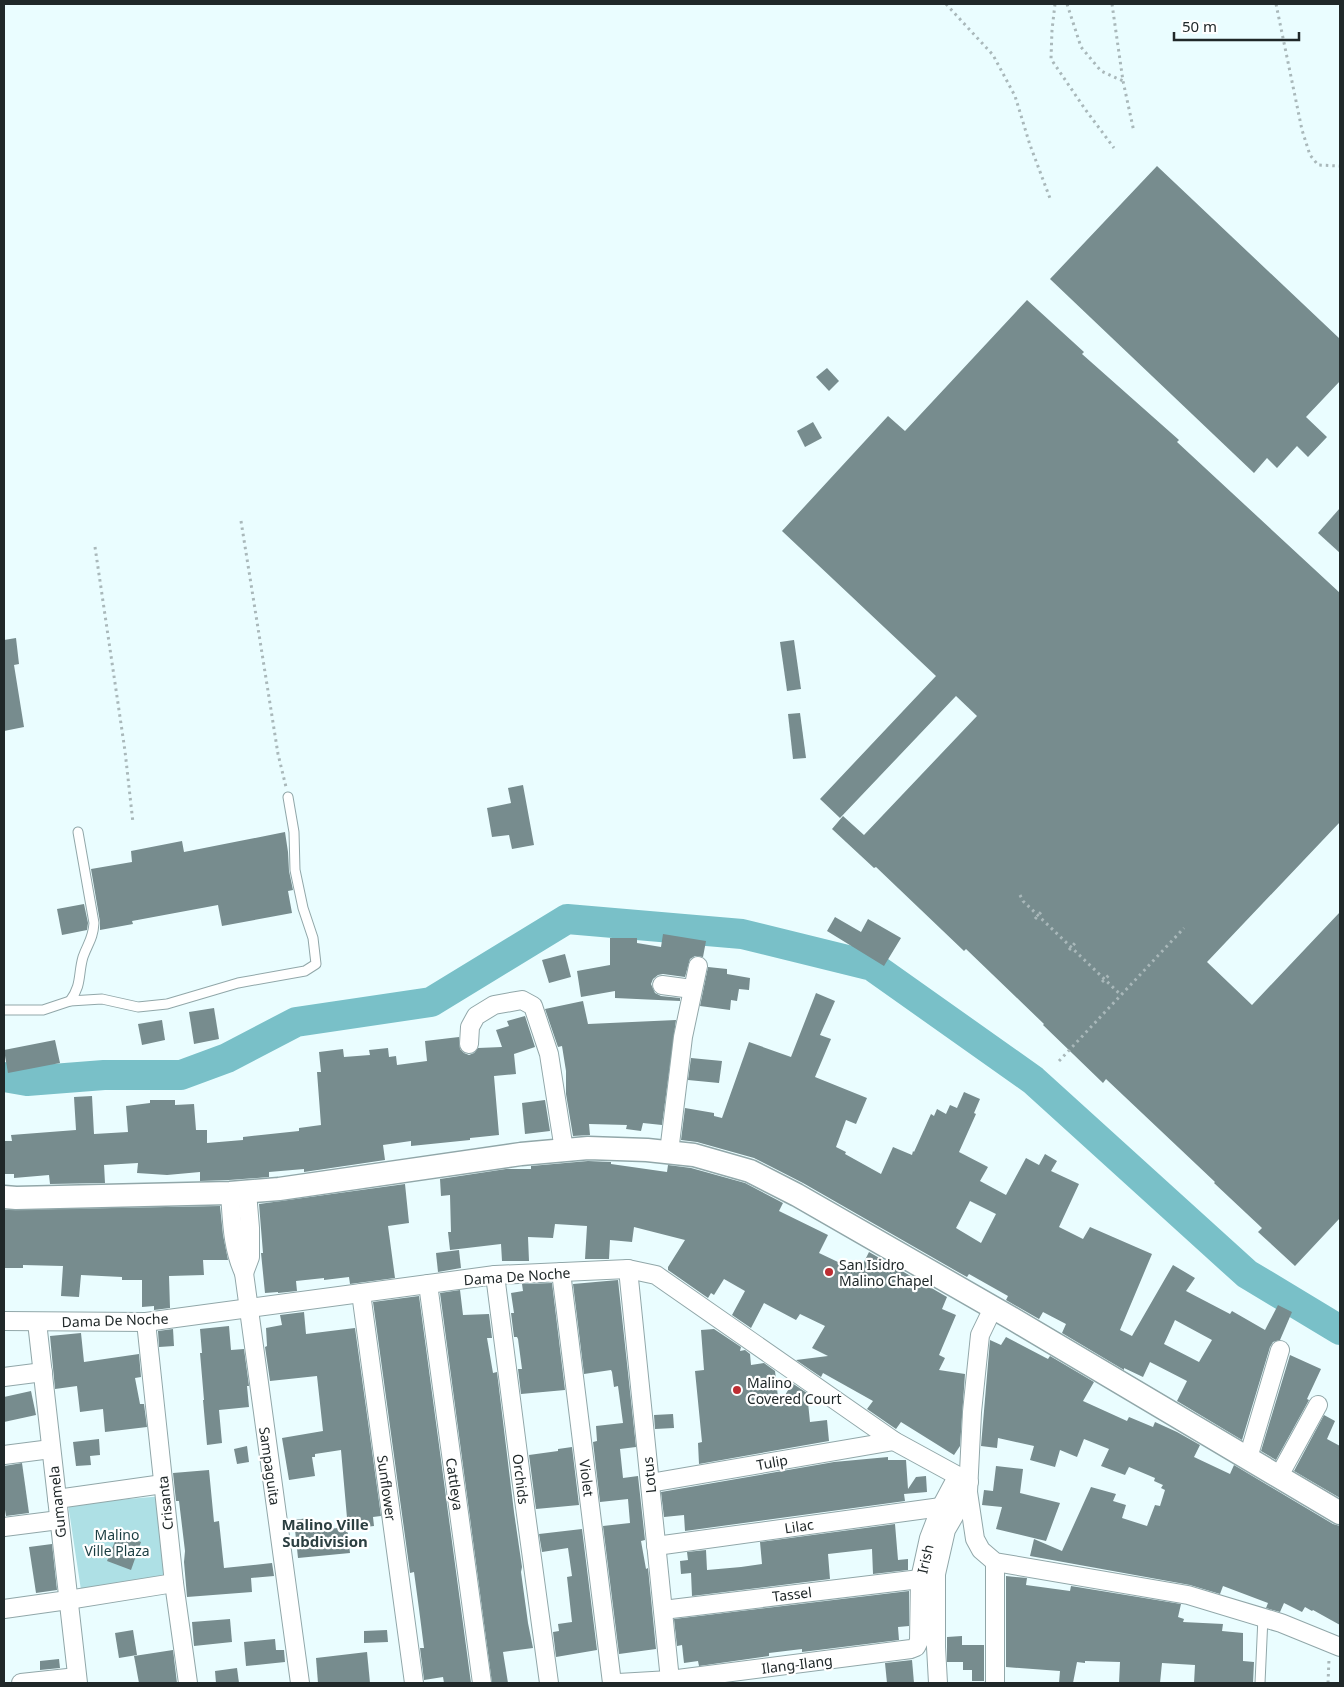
<svg xmlns="http://www.w3.org/2000/svg" width="1344" height="1687" viewBox="0 0 1344 1687" font-family="'Noto Sans',sans-serif">
	<rect width="100%" height="100%" fill="#eafdff"/>
	<polygon fill="#aee0e5" points="164,1496 174,1578 81,1590 68,1504"/>
	<g fill="none" stroke-linecap="round" stroke-linejoin="round">
		<polyline stroke="#79c0c8" stroke-width="30" points="4,1077 27,1081 104,1075 181,1075 227,1058 296,1022 431,1002 567,919 742,934 872,966 1033,1080 1247,1274 1340,1330"/>
	</g>
	<g fill="#778c8e" fill-rule="evenodd">
		<polygon points="1157,166 1340,339 1340,381 1306,417 1327,437 1308,457 1297,446 1277,468 1267,458 1254,473 1050,279"/>
		<polygon points="1027,300 1084,352 1082,354 1179,440 1177,442 1340,593 1340,822 1207,962 1252,1005 1340,912 1340,1218 1295,1266 1258,1232 1262,1228 1214,1183 1215,1182 1106,1079 1103,1083 1043,1025 1044,1024 966,949 964,951 876,867 874,868 832,829 843,816 864,835 977,716 956,696 840,818 820,799 936,676 782,531 888,416 905,431"/>
		<polygon points="827,368 839,381 829,391 816,377"/>
		<polygon points="813,422 822,438 805,447 797,431"/>
		<polygon points="1340,508 1340,553 1318,533"/>
		<polygon points="16,638 19,664 14,665 24,727 4,731 4,640"/>
		<polygon points="794,640 801,689 787,691 780,642"/>
		<polygon points="800,713 806,758 793,759 788,714"/>
		<polygon points="523,785 534,845 512,849 509,835 492,837 487,808 511,803 508,788"/>
		<polygon points="285,832 288,852 289,871 293,890 288,891 292,913 222,926 218,905 132,921 133,924 100,930 100,922 91,869 132,862 131,851 182,841 184,852"/>
		<polygon points="84,904 88,923 87,930 62,935 57,909"/>
		<polygon points="835,917 861,932 868,919 901,938 884,966 827,931"/>
		<polygon points="663,934 706,941 703,957 695,956 690,959 685,977 663,974 658,975 653,979 651,984 655,993 661,996 680,998 680,1001 615,998 615,991 581,997 577,971 610,965 610,938 637,938 637,943 661,947"/>
		<polygon points="565,954 571,977 549,983 542,960"/>
		<polygon points="708,967 727,969 727,974 750,978 749,990 739,989 737,1001 731,1000 730,1010 700,1006"/>
		<path d="M816,993L835,1001L820,1035L831,1039L815,1077L867,1098L856,1124L846,1120L836,1147L846,1152L845,1154L881,1174L893,1147L912,1155L913,1151L914,1152L931,1114L934,1116L937,1109L946,1114L950,1105L957,1108L964,1092L980,1099L974,1113L976,1114L959,1152L988,1167L980,1181L1006,1195L1026,1158L1039,1165L1045,1154L1057,1161L1051,1171L1079,1184L1059,1227L1083,1239L1090,1227L1152,1254L1120,1330L1132,1336L1173,1265L1195,1278L1186,1291L1230,1314L1232,1311L1265,1330L1278,1305L1292,1312L1280,1340L1273,1342L1270,1347L1242,1440L1177,1401L1187,1381L1150,1362L1143,1377L1124,1368V1370L1062,1333L1066,1324L1043,1312L1039,1319L1006,1300L1008,1296L969,1274L967,1277L958,1272L803,1183L754,1158L697,1142L681,1140L685,1108L714,1113V1116L722,1118L749,1042L791,1057ZM970,1201L996,1214L981,1243L956,1228ZM1175,1320L1212,1340L1199,1362L1164,1344Z"/>
		<polygon points="583,1001 588,1024 676,1020 662,1125 643,1123 641,1131 626,1129 627,1125 589,1124 590,1135 573,1136 566,1094 566,1071 562,1046 558,1047 545,1009"/>
		<polygon points="214,1008 219,1039 194,1044 189,1012"/>
		<polygon points="525,1016 535,1047 514,1054 516,1074 494,1076 499,1135 470,1138 470,1140 411,1146 411,1141 383,1145 385,1160 304,1172 304,1169 269,1172 269,1177 229,1180 200,1181 200,1172 167,1175 137,1173 138,1163 104,1165 105,1183 50,1184 49,1175 14,1178 14,1174 4,1174 4,1141 12,1141 11,1135 76,1130 74,1097 92,1096 94,1134 128,1132 126,1106 150,1103 150,1100 175,1100 175,1105 194,1104 196,1130 207,1130 207,1143 243,1140 243,1137 299,1131 299,1128 321,1125 317,1072 321,1072 319,1052 343,1049 344,1057 370,1055 369,1050 388,1048 389,1057 396,1056 397,1065 427,1061 425,1041 459,1037 460,1049 464,1053 469,1055 474,1053 478,1048 502,1047 496,1030 509,1026 507,1021"/>
		<polygon points="162,1020 165,1040 142,1045 138,1024"/>
		<polygon points="55,1040 60,1063 8,1073 4,1050"/>
		<polygon points="691,1058 722,1061 719,1083 688,1080"/>
		<polygon points="545,1100 550,1131 525,1134 522,1103"/>
		<polygon points="588,1161 611,1162 611,1164 667,1172 668,1165 691,1168 745,1183 783,1203 779,1211 828,1235 819,1253 859,1272 869,1252 947,1297 942,1309 956,1315 939,1355 945,1358 939,1370 965,1374 960,1446 954,1455 901,1422 896,1429 867,1409 873,1401 823,1373 821,1377 796,1360 828,1356 812,1348 825,1326 800,1314 796,1320 764,1303 751,1328 732,1315 745,1291 724,1279 714,1295 711,1293 708,1298 668,1270 668,1267 685,1240 634,1227 632,1242 610,1240 609,1259 585,1259 587,1226 555,1224 553,1238 528,1237 529,1261 502,1261 501,1244 450,1250 448,1232 451,1232 450,1195 441,1196 440,1179 506,1169 531,1169 531,1166"/>
		<polygon points="405,1184 409,1223 388,1226 395,1278 350,1284 349,1277 324,1280 324,1278 296,1281 297,1291 278,1293 278,1292 265,1293 261,1253 263,1253 259,1204"/>
		<polygon points="220,1206 223,1235 228,1260 203,1260 204,1275 169,1276 170,1308 154,1310 154,1306 142,1307 142,1280 122,1280 122,1277 81,1275 79,1297 61,1296 63,1266 23,1265 23,1268 4,1268 4,1210"/>
		<polygon points="459,1250 461,1268 438,1272 436,1253"/>
		<polygon points="618,1280 636,1447 620,1449 623,1478 638,1476 645,1540 641,1541 646,1569 648,1568 656,1649 619,1654 603,1526 630,1523 628,1499 600,1502 593,1442 597,1441 596,1426 623,1423 618,1386 614,1387 612,1372 611,1370 584,1374 573,1284"/>
		<polygon points="552,1283 565,1390 521,1394 518,1369 522,1369 518,1339 517,1337 514,1337 511,1313 514,1313 511,1293 523,1291 522,1284"/>
		<polygon points="460,1290 463,1315 489,1314 492,1338 487,1338 493,1373 497,1372 514,1512 522,1567 521,1572 528,1623 533,1648 503,1652 508,1683 492,1683 440,1293"/>
		<polygon points="419,1296 471,1683 444,1683 443,1677 424,1680 420,1648 424,1648 419,1609 414,1572 410,1573 373,1302"/>
		<polygon points="304,1312 306,1334 355,1328 381,1516 373,1517 374,1526 348,1529 341,1450 315,1454 315,1457 312,1457 315,1476 289,1480 282,1438 323,1431 317,1376 270,1381 265,1347 267,1346 266,1328 282,1325 280,1315"/>
		<polygon points="229,1326 231,1350 244,1349 249,1386 247,1386 249,1407 219,1410 222,1443 207,1445 203,1400 204,1400 200,1353 202,1353 200,1329"/>
		<polygon points="173,1329 174,1346 159,1347 158,1331"/>
		<polygon points="714,1329 741,1347 740,1351 745,1350 750,1354 751,1365 764,1363 775,1371 779,1406 792,1383 807,1393 810,1422 827,1420 829,1441 699,1464 698,1443 702,1442 695,1371 704,1370 701,1330"/>
		<polygon points="81,1333 84,1362 139,1354 141,1377 135,1378 140,1404 144,1404 147,1427 105,1432 103,1409 80,1412 77,1386 55,1389 50,1336"/>
		<polygon points="1006,1337 1048,1359 1050,1356 1094,1382 1083,1401 1127,1421 1129,1417 1153,1427 1155,1422 1177,1432 1200,1445 1194,1457 1230,1474 1234,1465 1333,1524 1340,1526 1340,1625 1313,1610 1312,1611 1305,1607 1302,1612 1284,1603 1280,1612 1266,1608 1268,1603 1223,1586 1220,1594 1190,1585 1030,1556 1034,1539 1062,1551 1091,1487 1116,1494 1113,1501 1126,1505 1122,1518 1147,1526 1155,1505 1160,1506 1165,1490 1161,1488 1163,1485 1154,1481 1155,1478 1129,1467 1125,1475 1101,1466 1109,1449 1084,1439 1077,1457 1060,1450 1055,1467 1030,1460 1034,1446 998,1438 997,1448 981,1446 990,1340 1001,1345"/>
		<polygon points="1290,1355 1321,1369 1307,1399 1309,1400 1276,1460 1261,1451"/>
		<polygon points="31,1391 36,1415 4,1422 4,1397"/>
		<polygon points="673,1414 674,1428 655,1429 654,1415"/>
		<polygon points="1324,1415 1335,1421 1327,1439 1340,1446 1340,1498 1294,1471"/>
		<polygon points="99,1439 100,1455 90,1456 91,1465 76,1466 73,1442"/>
		<polygon points="247,1446 249,1462 237,1464 234,1449"/>
		<polygon points="572,1447 579,1505 536,1509 529,1455 558,1451 558,1449"/>
		<polygon points="888,1457 888,1460 906,1460 908,1489 916,1477 926,1476 927,1492 904,1494 905,1501 685,1531 684,1515 664,1517 661,1492 834,1462"/>
		<polygon points="22,1463 29,1513 6,1516 4,1503 4,1466"/>
		<polygon points="996,1466 1023,1469 1020,1493 1060,1503 1046,1541 996,1529 1002,1507 982,1505 984,1490 993,1491"/>
		<polygon points="209,1470 214,1522 219,1521 224,1568 272,1563 274,1576 251,1578 252,1592 187,1597 184,1562 185,1551 179,1501 176,1501 173,1473"/>
		<polygon points="308,1518 310,1531 347,1527 350,1553 298,1558 294,1520"/>
		<polygon points="895,1524 898,1560 908,1559 908,1570 873,1574 872,1549 828,1554 830,1579 692,1596 691,1573 681,1574 680,1561 688,1560 687,1552 706,1550 707,1570 741,1567 762,1564 760,1542"/>
		<polygon points="582,1529 597,1650 556,1657 553,1632 559,1631 558,1624 572,1622 567,1577 572,1576 568,1548 542,1552 539,1534"/>
		<polygon points="118,1534 141,1542 131,1570 107,1561"/>
		<polygon points="52,1544 57,1590 36,1593 29,1547"/>
		<polygon points="1006,1576 1027,1578 1026,1585 1070,1591 1071,1586 1181,1604 1178,1617 1184,1619 1183,1622 1223,1624 1222,1631 1243,1633 1243,1661 1254,1662 1253,1683 1194,1683 1195,1665 1162,1663 1160,1683 1119,1683 1120,1662 1085,1661 1085,1663 1077,1662 1073,1683 1059,1683 1060,1671 1006,1667"/>
		<polygon points="909,1591 909,1626 898,1627 899,1640 802,1652 802,1649 769,1653 769,1656 699,1666 698,1661 684,1663 682,1645 677,1646 674,1619"/>
		<polygon points="230,1619 232,1642 194,1646 192,1622"/>
		<polygon points="133,1630 137,1655 119,1658 115,1633"/>
		<polygon points="387,1630 388,1642 364,1643 364,1631"/>
		<polygon points="962,1636 962,1645 984,1645 984,1681 972,1681 972,1670 963,1670 963,1662 947,1662 947,1637"/>
		<polygon points="275,1639 276,1650 284,1650 285,1662 246,1666 244,1642"/>
		<polygon points="173,1650 177,1683 139,1683 134,1656"/>
		<polygon points="367,1652 370,1683 318,1683 316,1658"/>
		<polygon points="59,1659 60,1668 40,1670 40,1661"/>
		<polygon points="912,1660 914,1683 887,1683 885,1663"/>
		<polygon points="237,1668 239,1683 216,1683 215,1671"/>
	</g>
	<g fill="none" stroke-linecap="round" stroke-linejoin="round">
		<defs>
			<g id="service">
				<path d="M70,1001C82,985 78,974 83,957C88,943 93,939 94,923L78,832"/>
				<polyline points="4,1010 43,1010 70,1001 102,999 138,1007 167,1004 238,983 305,971 316,964 313,938 303,908 295,870 294,832 288,797"/>
				<polyline points="1260,1683 1263,1617"/>
			</g>
			<g id="minor">
				<polyline points="662,985 692,989"/>
				<polyline points="469,1044 470,1027 476,1016 494,1005 522,1000 533,1006 549,1054 564,1150"/>
				<polyline points="669,1152 683,1037 698,966"/>
				<path d="M230,1193C232,1221 232,1247 244,1273L300,1683"/>
				<polyline points="628,1269 670,1680"/>
				<polyline points="561,1272 612,1683"/>
				<polyline points="244,1273 250,1257 250,1228 247,1192"/>
				<polyline points="495,1275 522,1485 549,1683"/>
				<polyline points="428,1284 482,1683"/>
				<polyline points="361,1293 414,1683"/>
				<polyline points="4,1321 146,1322 495,1275 628,1269 656,1275 894,1441 969,1482"/>
				<polyline points="37,1322 78,1683"/>
				<polyline points="146,1322 174,1583 188,1683"/>
				<polyline points="4,1377 43,1372"/>
				<polyline points="4,1455 51,1449"/>
				<polyline points="1248,1458 1280,1350"/>
				<polyline points="1279,1476 1318,1405"/>
				<polyline points="650,1483 894,1441"/>
				<polyline points="968,1492 975,1539 981,1550 995,1562 1188,1595 1281,1623 1340,1647"/>
				<polyline points="57,1499 163,1484"/>
				<polyline points="4,1527 59,1520"/>
				<polyline points="656,1546 941,1507"/>
				<polyline points="995,1562 995,1683"/>
				<polyline points="4,1609 68,1600 174,1583"/>
				<polyline points="663,1610 920,1579"/>
				<polyline points="21,1683 77,1677"/>
				<polyline points="618,1683 670,1680 911,1649 916,1647 919,1641 920,1579 929,1538 941,1507 957,1477"/>
				<polyline points="938,1683 936,1647 936,1574 946,1530 968,1492 972,1412 980,1335 993,1308"/>
			</g>
			<polyline id="tertiary" points="4,1197 16,1198 230,1193 279,1189 521,1154 588,1148 647,1150 694,1155 750,1171 797,1195 1013,1319 1340,1513"/>
		</defs>
		<use href="#service" stroke="#91a7a9" stroke-width="11"/>
		<use href="#minor" stroke="#91a7a9" stroke-width="20"/>
		<use href="#tertiary" stroke="#91a7a9" stroke-width="25"/>
		<g stroke="#a9b8ba" stroke-width="3" stroke-dasharray="2.5 4" stroke-linecap="butt">
			<polyline points="946,4 993,55 1015,96 1030,145 1051,201"/>
			<polyline points="1055,4 1052,30 1051,59 1085,109 1114,148"/>
			<polyline points="1067,4 1081,47 1101,71 1123,81"/>
			<polyline points="1112,4 1123,81 1134,132"/>
			<polyline points="1276,4 1302,130 1310,155 1318,165 1340,166"/>
			<polyline points="241,521 278,754 286,787"/>
			<polyline points="95,547 125,751 133,823"/>
			<polyline points="1020,895 1023,901 1121,995"/>
			<polyline points="1035,919 1042,911"/>
			<polyline points="1069,950 1075,943"/>
			<polyline points="1102,982 1109,975"/>
			<polyline points="1059,1061 1184,928"/>
			<polyline points="1328,1683 1329,1659"/>
		</g>
		<use href="#service" stroke="#fff" stroke-width="9"/>
		<use href="#minor" stroke="#fff" stroke-width="18"/>
		<use href="#tertiary" stroke="#fff" stroke-width="22"/>
	</g>
	<g fill="#bd2d32" stroke="#fff" stroke-width="2">
		<circle cx="829" cy="1272" r="5"/>
		<circle cx="737" cy="1390" r="5"/>
	</g>
	<g text-anchor="middle" dominant-baseline="central" stroke-width="4.5" stroke-linejoin="round" paint-order="stroke">
		<g font-size="14" fill="#202829" stroke="#fff" text-anchor="start">
			<text x="839" y="1264">San Isidro<tspan x="839" dy="16">Malino Chapel</tspan></text>
			<text x="747" y="1382">Malino<tspan x="747" dy="16">Covered Court</tspan></text>
		</g>
		<g font-size="14" fill="#202829" stroke="#fff">
			<text transform="translate(517 1276) rotate(-4)">Dama De Noche</text>
			<text transform="translate(115 1320) rotate(-2)">Dama De Noche</text>
			<text transform="translate(772 1462) rotate(-10)">Tulip</text>
			<text transform="translate(270 1466) rotate(82)">Sampaguita</text>
			<text transform="translate(649 1475) rotate(-96)">Lotus</text>
			<text transform="translate(587 1478) rotate(83)">Violet</text>
			<text transform="translate(521 1479) rotate(83)">Orchids</text>
			<text transform="translate(455 1484) rotate(82)">Cattleya</text>
			<text transform="translate(387 1488) rotate(82)">Sunflower</text>
			<text transform="translate(57 1502) rotate(-96)">Gumamela</text>
			<text transform="translate(165 1503) rotate(-96)">Crisanta</text>
			<text transform="translate(799 1526) rotate(-8)">Lilac</text>
			<text transform="translate(925 1559) rotate(-77)">Irish</text>
			<text transform="translate(792 1594) rotate(-7)">Tassel</text>
			<text transform="translate(797 1664) rotate(-7)">Ilang-Ilang</text>
		</g>
		<g font-size="14" fill="#1a3d41" stroke="#fff">
			<text x="117" y="1534">Malino<tspan x="117" dy="16">Ville Plaza</tspan></text>
		</g>
		<g font-size="15" font-weight="bold" fill="#2c3f41" stroke="#fff">
			<text x="325" y="1524">Malino Ville<tspan x="325" dy="17">Subdivision</tspan></text>
		</g>
	</g>
	<rect width="1344" height="1687" fill="none" stroke="#202829" stroke-width="10"/>
	<path d="M1174 32v8h125v-8" fill="none" stroke="#202829" stroke-width="2.5"/>
	<text x="1182" y="32" font-size="15" fill="#202829" stroke="#ffffff" stroke-width="4" paint-order="stroke">50 m</text>
</svg>
